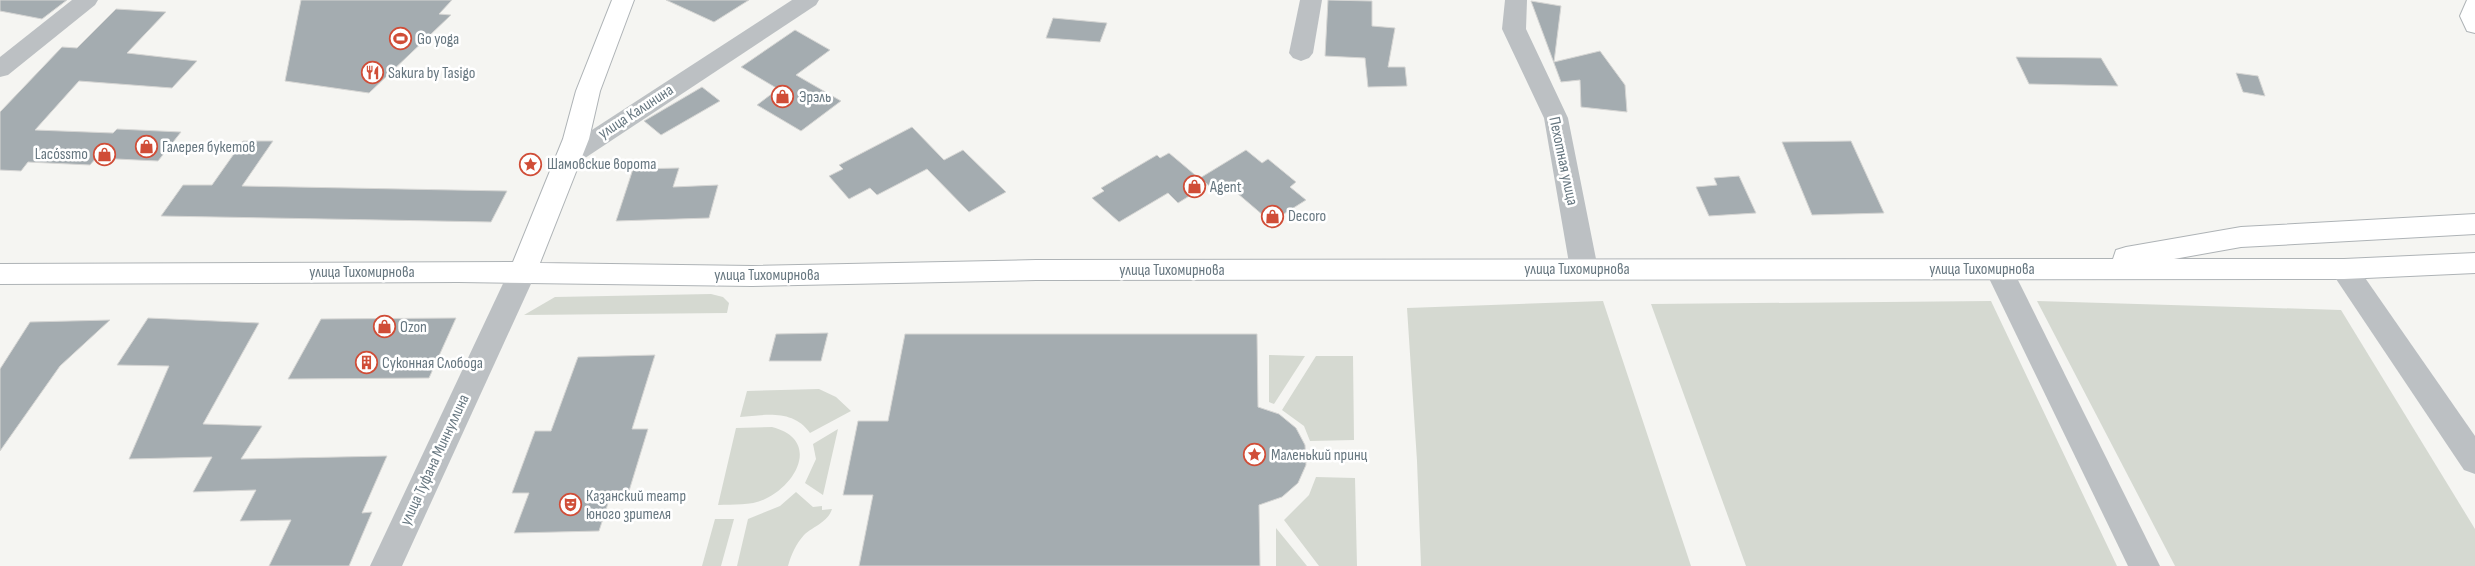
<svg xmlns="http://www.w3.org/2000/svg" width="2475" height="566" viewBox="0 0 2475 566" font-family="'Sofia Sans Condensed',sans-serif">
	<rect width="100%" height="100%" fill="#f5f5f2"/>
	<g fill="#d5d9d1">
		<polygon points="711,294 723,297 729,303 727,313 524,315 555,297"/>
		<polygon points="1603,301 1691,566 1421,566 1417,461 1407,308"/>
		<polygon points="1991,301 2117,566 1746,566 1651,304"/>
		<polygon points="2037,301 2341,310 2475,529 2475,566 2175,566"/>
		<polygon points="1269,355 1305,356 1274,404 1269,402"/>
		<polygon points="1316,356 1353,356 1354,440 1310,441 1304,426 1282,410"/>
		<path d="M819,389L836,397L851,411L810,433C793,409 765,415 740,417L747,391Z"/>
		<path d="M772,427C820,439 798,484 765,499C751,506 734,504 718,505L736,428Z"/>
		<polygon points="838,429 823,495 805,483 816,459 813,444"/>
		<polygon points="1316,477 1355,478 1357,566 1319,566 1284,520 1309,495"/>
		<path d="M796,492L813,507L822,506V510L832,509C828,522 814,526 804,535C796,544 791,555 788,566H737L748,519L780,506Z"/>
		<polygon points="715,519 734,519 721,566 702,566"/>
		<polygon points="1276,528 1307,566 1276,566"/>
	</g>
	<g fill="#a4acb0" stroke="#d6d6d4">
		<polygon points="0,0 67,0 42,19 0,11"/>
		<polygon points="301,0 452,0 439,14 451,15 369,93 285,81"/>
		<polygon points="666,0 749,0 714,22"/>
		<polygon points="1328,0 1372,1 1372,26 1395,28 1388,67 1405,67 1407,86 1368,87 1365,58 1325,56"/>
		<polygon points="1531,1 1561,6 1554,62 1600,51 1625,85 1627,112 1581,107 1580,80 1561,82"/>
		<polygon points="116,9 166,12 127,53 197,61 172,88 79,81 35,130 113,133 117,129 181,132 158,161 96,158 90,165 28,162 21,171 0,170 0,112 62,47 77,48"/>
		<polygon points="1053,18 1107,23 1100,42 1046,38"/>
		<polygon points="795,30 830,50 796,75 841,101 801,131 757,105 778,89 741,67"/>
		<polygon points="2016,57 2101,58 2118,86 2029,84"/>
		<polygon points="2236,73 2258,76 2265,96 2243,92"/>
		<polygon points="702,87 720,101 661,135 644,121"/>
		<polygon points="912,127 944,160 963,150 1006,192 969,212 927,169 877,195 870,188 849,199 829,176 843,169 839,165"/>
		<polygon points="243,141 273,141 242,186 507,191 491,222 161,216 183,185 212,185"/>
		<polygon points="1851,141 1884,213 1812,215 1782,142"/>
		<polygon points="1246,150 1262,163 1268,159 1296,182 1290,187 1306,200 1271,222 1230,187 1219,194 1200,178"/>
		<polygon points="1169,153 1207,185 1178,203 1168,193 1119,222 1092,198 1104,191 1101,188 1157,155 1160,158"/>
		<polygon points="679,168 673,187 718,185 709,218 616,221 633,169"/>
		<polygon points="1739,176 1756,213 1709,216 1696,187 1717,185 1714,178"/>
		<polygon points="148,318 259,323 203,424 262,426 241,459 387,456 362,513 372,512 349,566 269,566 291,520 240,521 256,490 193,492 212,457 129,459 169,366 117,365"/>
		<polygon points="456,318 429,378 288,379 321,319"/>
		<polygon points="110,320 60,366 0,451 0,369 30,322"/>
		<polygon points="828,333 821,361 769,361 776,334"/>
		<polygon points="905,334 1257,334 1258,407 1279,414 1296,428 1305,445 1306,465 1298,483 1282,497 1259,505 1260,566 859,566 873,495 843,495 858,421 888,421"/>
		<polygon points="655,355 632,429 648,429 629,491 612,491 599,531 514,533 529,493 512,493 535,431 551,431 578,357"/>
	</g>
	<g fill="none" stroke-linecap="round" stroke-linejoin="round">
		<defs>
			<g id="major">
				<polygon points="612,0 634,0 600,91 589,139 540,263 752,266 1036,260 2113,259 2116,250 2126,247 2241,227 2475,214 2475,234 2241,247 2174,259 2344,259 2475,253 2475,273 2344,279 1036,280 752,286 458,282 0,284 0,264 513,262 563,139 576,91"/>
				<polygon points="2467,0 2475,0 2475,33 2467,31 2460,16"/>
			</g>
		</defs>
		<use href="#major" stroke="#aeb3b6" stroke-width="2"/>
		<g fill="#bcc0c3" fill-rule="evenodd">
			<polygon points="72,0 98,0 95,5 8,75 0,77 0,57"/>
			<polygon points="792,0 819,0 816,5 576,164 567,167 558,164 554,158 558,152"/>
			<polygon points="1300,0 1322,0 1313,53 1309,58 1301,61 1293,58 1289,53"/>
			<polygon points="1505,0 1527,0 1526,29 1568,118 1598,269 1594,276 1584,279 1574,276 1570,269 1544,118 1502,29"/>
			<polygon points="2344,259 2354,262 2475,436 2475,474 2464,470 2334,276 2330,269 2334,262"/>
			<polygon points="1999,260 2009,263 2013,270 2160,566 2128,566 1985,270 1989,263"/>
			<polygon points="522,263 532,266 536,273 402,566 370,566 508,273 512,266"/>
		</g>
		<use href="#major" fill="#fff" fill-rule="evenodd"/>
	</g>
	<defs>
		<symbol id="stadium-ring" viewBox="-11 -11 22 22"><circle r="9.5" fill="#fff" stroke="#d04d37" stroke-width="1.5"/><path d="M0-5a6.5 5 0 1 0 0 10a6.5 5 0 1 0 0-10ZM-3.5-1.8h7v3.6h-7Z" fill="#d04d37"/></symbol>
		<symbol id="restaurant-ring" viewBox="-11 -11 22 22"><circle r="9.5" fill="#fff" stroke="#d04d37" stroke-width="1.5"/><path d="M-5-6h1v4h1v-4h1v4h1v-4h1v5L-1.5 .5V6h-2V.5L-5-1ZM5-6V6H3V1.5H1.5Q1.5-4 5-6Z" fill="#d04d37"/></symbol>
		<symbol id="shop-ring" viewBox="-11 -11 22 22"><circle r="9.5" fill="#fff" stroke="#d04d37" stroke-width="1.5"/><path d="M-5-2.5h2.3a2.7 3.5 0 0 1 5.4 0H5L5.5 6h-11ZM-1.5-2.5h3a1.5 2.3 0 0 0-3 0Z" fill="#d04d37"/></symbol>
		<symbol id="sight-ring" viewBox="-11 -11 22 22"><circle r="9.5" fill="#fff" stroke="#d04d37" stroke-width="1.5"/><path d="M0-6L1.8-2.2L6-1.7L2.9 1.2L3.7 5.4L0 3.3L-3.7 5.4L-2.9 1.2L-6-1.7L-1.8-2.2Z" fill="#d04d37"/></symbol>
		<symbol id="building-ring" viewBox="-11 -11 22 22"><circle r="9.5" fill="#fff" stroke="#d04d37" stroke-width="1.5"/><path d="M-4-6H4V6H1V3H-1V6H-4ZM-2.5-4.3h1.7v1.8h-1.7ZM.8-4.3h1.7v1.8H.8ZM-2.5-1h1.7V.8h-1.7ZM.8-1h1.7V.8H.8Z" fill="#d04d37"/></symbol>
		<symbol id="theatre-ring" viewBox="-11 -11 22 22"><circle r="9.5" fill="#fff" stroke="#d04d37" stroke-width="1.5"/><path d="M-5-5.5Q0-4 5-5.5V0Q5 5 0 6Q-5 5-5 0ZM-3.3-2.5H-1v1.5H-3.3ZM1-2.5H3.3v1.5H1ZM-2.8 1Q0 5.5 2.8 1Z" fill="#d04d37"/></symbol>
	</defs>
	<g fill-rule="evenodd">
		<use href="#stadium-ring" x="388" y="26" width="25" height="25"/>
		<use href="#restaurant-ring" x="360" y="60" width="25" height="25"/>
		<use href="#shop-ring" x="770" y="84" width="25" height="25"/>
		<use href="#shop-ring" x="134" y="134" width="25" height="25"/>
		<use href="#shop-ring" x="92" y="142" width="25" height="25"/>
		<use href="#sight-ring" x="518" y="152" width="25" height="25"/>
		<use href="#shop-ring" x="1182" y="174" width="25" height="25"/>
		<use href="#shop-ring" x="1260" y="204" width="25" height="25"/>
		<use href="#shop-ring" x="372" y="314" width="25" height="25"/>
		<use href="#building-ring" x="354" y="350" width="25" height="25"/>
		<use href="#sight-ring" x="1242" y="442" width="25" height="25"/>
		<use href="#theatre-ring" x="558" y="492" width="25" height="25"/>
	</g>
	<g text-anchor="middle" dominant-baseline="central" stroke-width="5" stroke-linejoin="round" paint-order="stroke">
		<g font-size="16" fill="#677780" stroke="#fff" text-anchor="start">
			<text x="417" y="39">Go yoga</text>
			<text x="388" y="73">Sakura by Tasigo</text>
			<text x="799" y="97">Эрэль</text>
			<text x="162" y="147">Галерея букетов</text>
			<text x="88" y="154" text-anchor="end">Lacóssmo</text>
			<text x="547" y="164">Шамовские ворота</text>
			<text x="1210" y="187">Agent</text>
			<text x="1288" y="216">Decoro</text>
			<text x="400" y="327">Ozon</text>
			<text x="382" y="363">Суконная Слобода</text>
			<text x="1271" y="455">Маленький принц</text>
			<text x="586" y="496">Казанский театр<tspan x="586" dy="18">юного зрителя</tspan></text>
		</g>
		<g font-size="16" fill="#677780" stroke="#fff">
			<text transform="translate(636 112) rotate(-33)">улица Калинина</text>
			<text transform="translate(1563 161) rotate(78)">Пехотная улица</text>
			<text x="1577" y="269">улица Тихомирнова</text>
			<text x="1982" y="269">улица Тихомирнова</text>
			<text x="1172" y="270">улица Тихомирнова</text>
			<text x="362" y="272">улица Тихомирнова</text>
			<text x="767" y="275">улица Тихомирнова</text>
			<text transform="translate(435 460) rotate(-65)">улица Туфана Миннуллина</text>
		</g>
	</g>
</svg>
